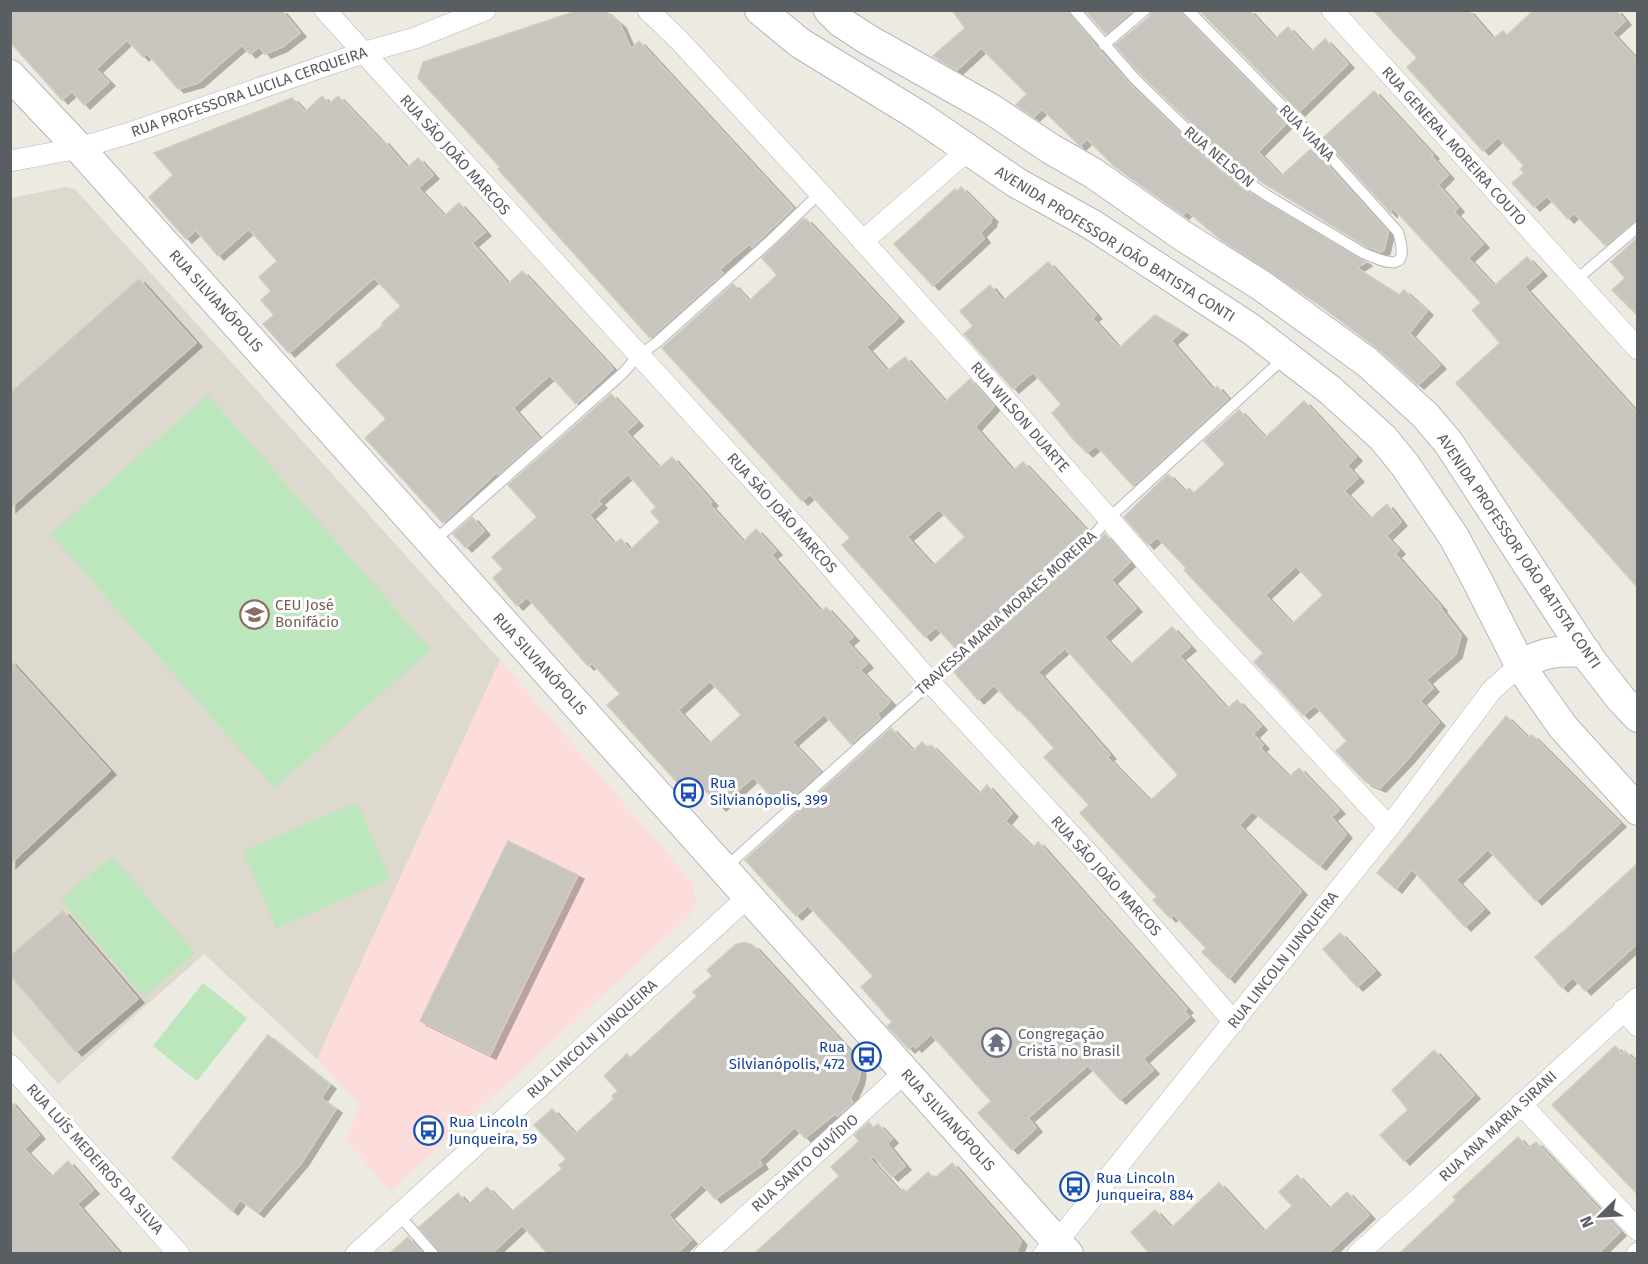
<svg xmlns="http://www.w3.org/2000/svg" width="1648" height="1264" viewBox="0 0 1648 1264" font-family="'Fira Sans',sans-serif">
	<defs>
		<filter id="shadow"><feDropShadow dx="6" dy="4" stdDeviation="0" flood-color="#0004"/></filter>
	</defs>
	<rect width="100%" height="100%" fill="#edeae1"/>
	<polygon fill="#ddd9cf" points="66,187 75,189 500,660 317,1059 204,954 58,1084 11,1031 11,198"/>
	<polygon fill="#fcdddb" points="500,660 692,882 697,902 691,914 390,1191 346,1140 360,1104 317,1059"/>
	<g fill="#bce6bc">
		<polygon points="208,395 431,650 274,788 51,534"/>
		<polygon points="357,802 390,879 276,928 243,851"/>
		<polygon points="112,856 195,953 144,997 61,900"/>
		<polygon points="203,983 247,1018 197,1081 153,1046"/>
	</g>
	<g fill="#c8c5be" stroke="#d2ccbf" stroke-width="1.5" fill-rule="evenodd" filter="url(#shadow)">
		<polygon points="10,10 281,10 300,33 282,47 265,54 259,47 250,54 242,45 198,83 178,89 147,53 143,57 127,40 96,69 109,82 84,105 72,91 62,100 11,43"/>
		<polygon points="579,10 604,10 620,24 631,49 639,41 793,208 752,247 749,244 719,270 723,273 650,338 498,169 500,167 418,78 423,62"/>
		<polygon points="952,10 1068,10 1098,49 1130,84 1205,157 1236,184 1366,262 1357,268 1399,295 1404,290 1427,311 1409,333 1440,365 1418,385 1377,348 1318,304 1216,236 1187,211 1183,215 1114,166 1087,139 1080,146 1042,109 1034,117 1016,105 1027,94 981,48 957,70 933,56 965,28"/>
		<polygon points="1085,10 1133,10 1106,34"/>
		<polygon points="1152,10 1181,10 1183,15 1288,122 1258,152 1281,176 1312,148 1388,232 1384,250 1381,252 1366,246 1246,172 1215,146 1140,74 1115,45 1150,16"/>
		<polygon points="1199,10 1249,10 1275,39 1288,27 1311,52 1325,39 1348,64 1299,112"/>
		<polygon points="1373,10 1468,10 1493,39 1503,31 1507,35 1534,10 1616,10 1625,21 1612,33 1638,61 1638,220 1605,245 1574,213 1568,219 1547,196 1534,207 1512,183 1524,173 1520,169 1524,166 1498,137 1483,151 1407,67 1417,58"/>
		<polygon points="1374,91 1433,155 1431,156 1448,175 1438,185 1458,208 1454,212 1483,244 1468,258 1494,286 1527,257 1541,272 1524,287 1638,414 1638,588 1456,383 1500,343 1472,310 1481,303 1392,207 1391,213 1323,138"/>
		<polygon points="322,96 329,104 338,96 381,141 383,140 407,168 418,158 433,175 418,188 444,216 459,203 485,232 472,243 508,284 522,271 613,369 576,404 550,375 535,388 513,408 539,438 498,474 497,472 443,523 365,438 386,419 336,365 383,325 382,323 401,306 374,278 289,353 263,324 274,315 261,300 271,291 259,277 277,261 249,229 218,256 196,230 186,239 149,197 173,175 154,153 292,98 305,112"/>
		<polygon points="961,187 992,218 990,221 991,222 980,233 984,239 933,286 894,244 955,189 957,191"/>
		<path d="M803,219H806L898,318L866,347L887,371L905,357L945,402L970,379L994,406L975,427L1013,471L1023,462L1087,531L956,649L936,627L925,637L842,545L850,538L810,494L802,501L662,348L733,284L749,301L777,275L762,258ZM939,509L965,537L933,566L907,537Z"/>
		<polygon points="1638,237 1638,316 1612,290 1625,278 1611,262"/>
		<polygon points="1048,262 1096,315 1092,318 1119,348 1155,315 1182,331 1171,341 1213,390 1217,386 1228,399 1133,486 1096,445 1087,453 1073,439 1052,413 1061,404 1033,372 1013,389 964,334 973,326 960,311 990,285 1003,301"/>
		<polygon points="139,279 196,343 10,508 10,393"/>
		<path d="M611,394L637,422L626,432L659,468L672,457L712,502L709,504L743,542L756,529L776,551L771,555L821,612L826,607L853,637L847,642L867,664L860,670L890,702L877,714L880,718L851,744L824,714L792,742L820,772L781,807L753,777L720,807L696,780L684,790L607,705L620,694L592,663L588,666L527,597L517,606L493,578L503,569L492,557L537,517L508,485ZM628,474L656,507L651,512L660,522L630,550L621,539L614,544L589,515L601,504L598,501ZM710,681L741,715L709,744L678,710Z"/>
		<path d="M1304,401L1356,457L1347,466L1358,478L1344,491L1370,519L1387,504L1401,522L1386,536L1399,550L1395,554L1441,607L1440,608L1461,635L1456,654L1426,680L1433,688L1420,701L1439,722L1407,760L1380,788L1366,782L1336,751L1347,741L1315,705L1303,715L1254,662L1263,653L1184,570L1186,568L1157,537L1148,545L1124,517L1168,474L1185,492L1189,488L1194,493L1225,464L1204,441L1239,410L1265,438ZM1296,566L1323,595L1292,624L1265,595Z"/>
		<polygon points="472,517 484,531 466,548 453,534"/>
		<path d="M1105,534L1130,562L1111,580L1136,608L1104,637L1130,665L1172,627L1190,647L1179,656L1227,709L1237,700L1261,726L1253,734L1263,745L1260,748L1289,777L1299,768L1339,810L1331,817L1346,834L1320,866L1252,811L1239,825L1301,891L1229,979L1202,952L1206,948L1174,915L1170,918L1153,900L1157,897L1080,813L1089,805L1044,757L1054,748L1019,709L1018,711L994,685L978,700L954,672ZM1065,648L1178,775L1150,801L1107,757L1110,755L1038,672Z"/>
		<polygon points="10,661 110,771 10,864"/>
		<polygon points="1506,716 1528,738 1532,735 1620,823 1536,901 1488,849 1456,880 1484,909 1465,927 1412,869 1396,889 1377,873"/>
		<polygon points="891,728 913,751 922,742 928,748 931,745 979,794 987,785 1012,813 1005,821 1033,848 1038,842 1187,1009 1184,1011 1189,1017 1143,1059 1153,1070 1120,1100 1088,1065 1028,1118 1036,1128 1012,1150 978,1113 991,1101 931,1034 916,1048 913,1045 909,1049 887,1026 892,1022 861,987 873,976 808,905 796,916 745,860"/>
		<polygon points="508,841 578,875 490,1055 420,1021"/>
		<polygon points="1638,863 1638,943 1585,991 1573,977 1562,988 1535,957 1561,933 1565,932 1564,931"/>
		<polygon points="63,911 138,999 76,1052 10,975 10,956"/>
		<polygon points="1340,933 1375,971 1357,987 1323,949"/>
		<polygon points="741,943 747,943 754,946 859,1061 860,1073 858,1082 850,1099 853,1102 838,1116 835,1114 805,1138 795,1127 759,1160 762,1165 715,1199 702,1184 668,1215 691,1240 676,1254 548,1254 522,1225 491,1254 440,1254 419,1227 458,1193 468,1205 487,1187 511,1212 562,1169 559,1165 566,1159 534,1125 552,1109 575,1134 614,1099 612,1096 618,1091 604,1076 627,1054 630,1058 697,996 693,992 712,976 707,970 735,945"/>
		<polygon points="268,1035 330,1085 321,1098 336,1109 302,1162 258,1213 240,1200 232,1211 172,1158"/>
		<polygon points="1615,1046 1623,1054 1625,1051 1638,1064 1638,1195 1552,1105"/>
		<polygon points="1434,1050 1474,1095 1404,1161 1380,1135 1408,1110 1392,1090"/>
		<polygon points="10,1101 39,1135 24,1149 51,1177 68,1161 93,1190 77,1204 120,1254 10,1254"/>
		<polygon points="869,1122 873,1128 878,1124 892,1139 887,1144 905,1166 892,1177 873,1156 870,1159 900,1192 903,1189 906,1192 928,1172 934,1179 952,1163 1021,1241 1016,1254 754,1254 839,1176 831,1167 859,1141 854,1135"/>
		<polygon points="1518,1137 1528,1148 1536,1142 1620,1232 1597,1254 1399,1254 1456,1200 1453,1197"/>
		<polygon points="1297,1175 1329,1209 1347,1192 1369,1215 1327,1254 1150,1254 1131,1232 1155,1210 1171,1228 1219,1183 1264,1232 1292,1206 1279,1192"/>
		<polygon points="408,1237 423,1254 389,1254"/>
	</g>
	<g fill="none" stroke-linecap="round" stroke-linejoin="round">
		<defs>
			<g id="lane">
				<path d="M1075,10L1135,79L1210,152L1241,178L1268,196L1363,253C1391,265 1410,272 1398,232L1307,131L1188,10"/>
				<polyline points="1104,45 1145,10"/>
				<polyline points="1576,280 1638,227"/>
				<polyline points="433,542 623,373 638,356 656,343 770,241 820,193"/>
				<polyline points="726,867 1091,538 1108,519 1284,358"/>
				<polyline points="399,1215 433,1254"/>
			</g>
			<g id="street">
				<polyline points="325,10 804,536 930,682 1096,862 1234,1022"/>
				<polyline points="648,10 679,40 820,193 1002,396 1203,627 1389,827"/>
				<polyline points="1332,10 1638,349"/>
				<polyline points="10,161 79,148 130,133 362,53 415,38 485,10"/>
				<polyline points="863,241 968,150"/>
				<polyline points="1623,1010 1638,1026"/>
				<polyline points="10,1065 179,1254"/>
				<polyline points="1521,1104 1638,1230"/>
				<polyline points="356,1254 748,897"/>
				<polyline points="705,1254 905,1072"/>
				<polyline points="1044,1254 1057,1242 1389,827 1492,690 1520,665"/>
				<polyline points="1358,1254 1638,998"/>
				<polyline points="1637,1254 1638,1253"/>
			</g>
			<g id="secondary">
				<polyline points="760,10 800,43 919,116 1017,183 1091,224 1251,329 1330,390 1383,438 1405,465 1454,537 1477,580 1520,665 1534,686 1563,727 1638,810"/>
				<polyline points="829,10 841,22 867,39 991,109 1051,149 1093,173 1183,236 1262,286 1367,362 1425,415 1448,442 1589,658 1621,699 1638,717"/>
				<polyline points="10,75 79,148 1068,1254"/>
				<path d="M1520,665C1544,652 1559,650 1586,652"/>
			</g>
		</defs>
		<use href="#lane" stroke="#b6b9be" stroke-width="12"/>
		<use href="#street" stroke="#b6b9be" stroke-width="22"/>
		<use href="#secondary" stroke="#b5b8be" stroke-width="32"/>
		<use href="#lane" stroke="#fff" stroke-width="10"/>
		<use href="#street" stroke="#fff" stroke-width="21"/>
		<use href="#secondary" stroke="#fff" stroke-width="30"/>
	</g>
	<defs>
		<symbol id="school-ring" viewBox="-11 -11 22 22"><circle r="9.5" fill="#fff" stroke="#8d6e63" stroke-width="1.5"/><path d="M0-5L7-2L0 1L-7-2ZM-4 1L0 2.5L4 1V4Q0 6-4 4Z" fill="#8d6e63"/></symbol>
		<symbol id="bus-ring" viewBox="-11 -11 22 22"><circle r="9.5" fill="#fff" stroke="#1a4fb4" stroke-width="1.5"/><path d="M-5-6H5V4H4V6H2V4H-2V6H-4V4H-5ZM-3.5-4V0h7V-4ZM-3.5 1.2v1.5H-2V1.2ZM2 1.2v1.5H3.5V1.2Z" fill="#1a4fb4"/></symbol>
		<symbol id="temple-ring" viewBox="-11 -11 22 22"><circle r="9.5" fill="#fff" stroke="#6b7280" stroke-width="1.5"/><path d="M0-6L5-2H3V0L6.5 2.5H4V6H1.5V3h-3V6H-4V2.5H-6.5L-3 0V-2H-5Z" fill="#6b7280"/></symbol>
	</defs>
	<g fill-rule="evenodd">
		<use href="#school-ring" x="238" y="598" width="33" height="33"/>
		<use href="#bus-ring" x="672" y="776" width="33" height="33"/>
		<use href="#temple-ring" x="980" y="1026" width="33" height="33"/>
		<use href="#bus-ring" x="850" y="1040" width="33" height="33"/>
		<use href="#bus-ring" x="412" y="1114" width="33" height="33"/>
		<use href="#bus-ring" x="1058" y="1170" width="33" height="33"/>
	</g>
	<g text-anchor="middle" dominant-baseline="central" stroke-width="6" stroke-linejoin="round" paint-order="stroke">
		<g font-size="15" fill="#595e62" stroke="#fff">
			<text transform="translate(249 92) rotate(-19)">RUA PROFESSORA LUCILA CERQUEIRA</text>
			<text transform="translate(1307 133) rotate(46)">RUA VIANA</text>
			<text transform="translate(1454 146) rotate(48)">RUA GENERAL MOREIRA COUTO</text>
			<text transform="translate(455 155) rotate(48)">RUA SÃO JOÃO MARCOS</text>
			<text transform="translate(1219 157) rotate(40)">RUA NELSON</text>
			<text transform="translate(1115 244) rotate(32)">AVENIDA PROFESSOR JOÃO BATISTA CONTI</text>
			<text transform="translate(216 301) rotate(48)">RUA SILVIANÓPOLIS</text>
			<text transform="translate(1020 417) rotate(49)">RUA WILSON DUARTE</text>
			<text transform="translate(782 513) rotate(48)">RUA SÃO JOÃO MARCOS</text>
			<text transform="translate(1519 551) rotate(56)">AVENIDA PROFESSOR JOÃO BATISTA CONTI</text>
			<text transform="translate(1006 613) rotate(-42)">TRAVESSA MARIA MORAES MOREIRA</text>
			<text transform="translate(540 664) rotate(48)">RUA SILVIANÓPOLIS</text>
			<text transform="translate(1106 876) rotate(48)">RUA SÃO JOÃO MARCOS</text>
			<text transform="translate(1283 960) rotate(-52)">RUA LINCOLN JUNQUEIRA</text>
			<text transform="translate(592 1039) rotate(-42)">RUA LINCOLN JUNQUEIRA</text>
			<text transform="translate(948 1120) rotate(48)">RUA SILVIANÓPOLIS</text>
			<text transform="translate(1498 1126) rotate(-43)">RUA ANA MARIA SIRANI</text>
			<text transform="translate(95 1159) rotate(48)">RUA LUÍS MEDEIROS DA SILVA</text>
			<text transform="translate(805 1163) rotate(-42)">RUA SANTO OUVÍDIO</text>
		</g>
		<g font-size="15" fill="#785e54" stroke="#fff" text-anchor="start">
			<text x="275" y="605">CEU José<tspan x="275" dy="17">Bonifácio</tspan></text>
		</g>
		<g font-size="15" fill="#164399" stroke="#fff" text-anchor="start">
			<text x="710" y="783">Rua<tspan x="710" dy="17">Silvianópolis, 399</tspan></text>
			<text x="845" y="1047" text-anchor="end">Rua<tspan x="845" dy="17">Silvianópolis, 472</tspan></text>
			<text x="449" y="1122">Rua Lincoln<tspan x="449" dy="17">Junqueira, 59</tspan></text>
			<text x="1096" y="1178">Rua Lincoln<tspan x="1096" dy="17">Junqueira, 884</tspan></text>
		</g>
		<g font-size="15" fill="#5b616d" stroke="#fff" text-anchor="start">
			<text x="1018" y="1034">Congregação<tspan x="1018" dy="17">Cristã no Brasil</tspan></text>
		</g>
	</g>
	<rect width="1648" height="1264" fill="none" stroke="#595e62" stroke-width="24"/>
	<g transform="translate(1600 1216) rotate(246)" stroke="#ffffff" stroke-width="4.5" paint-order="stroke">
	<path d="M0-4.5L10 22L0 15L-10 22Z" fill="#595e62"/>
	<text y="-9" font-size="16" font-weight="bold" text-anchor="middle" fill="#595e62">N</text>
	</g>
</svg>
